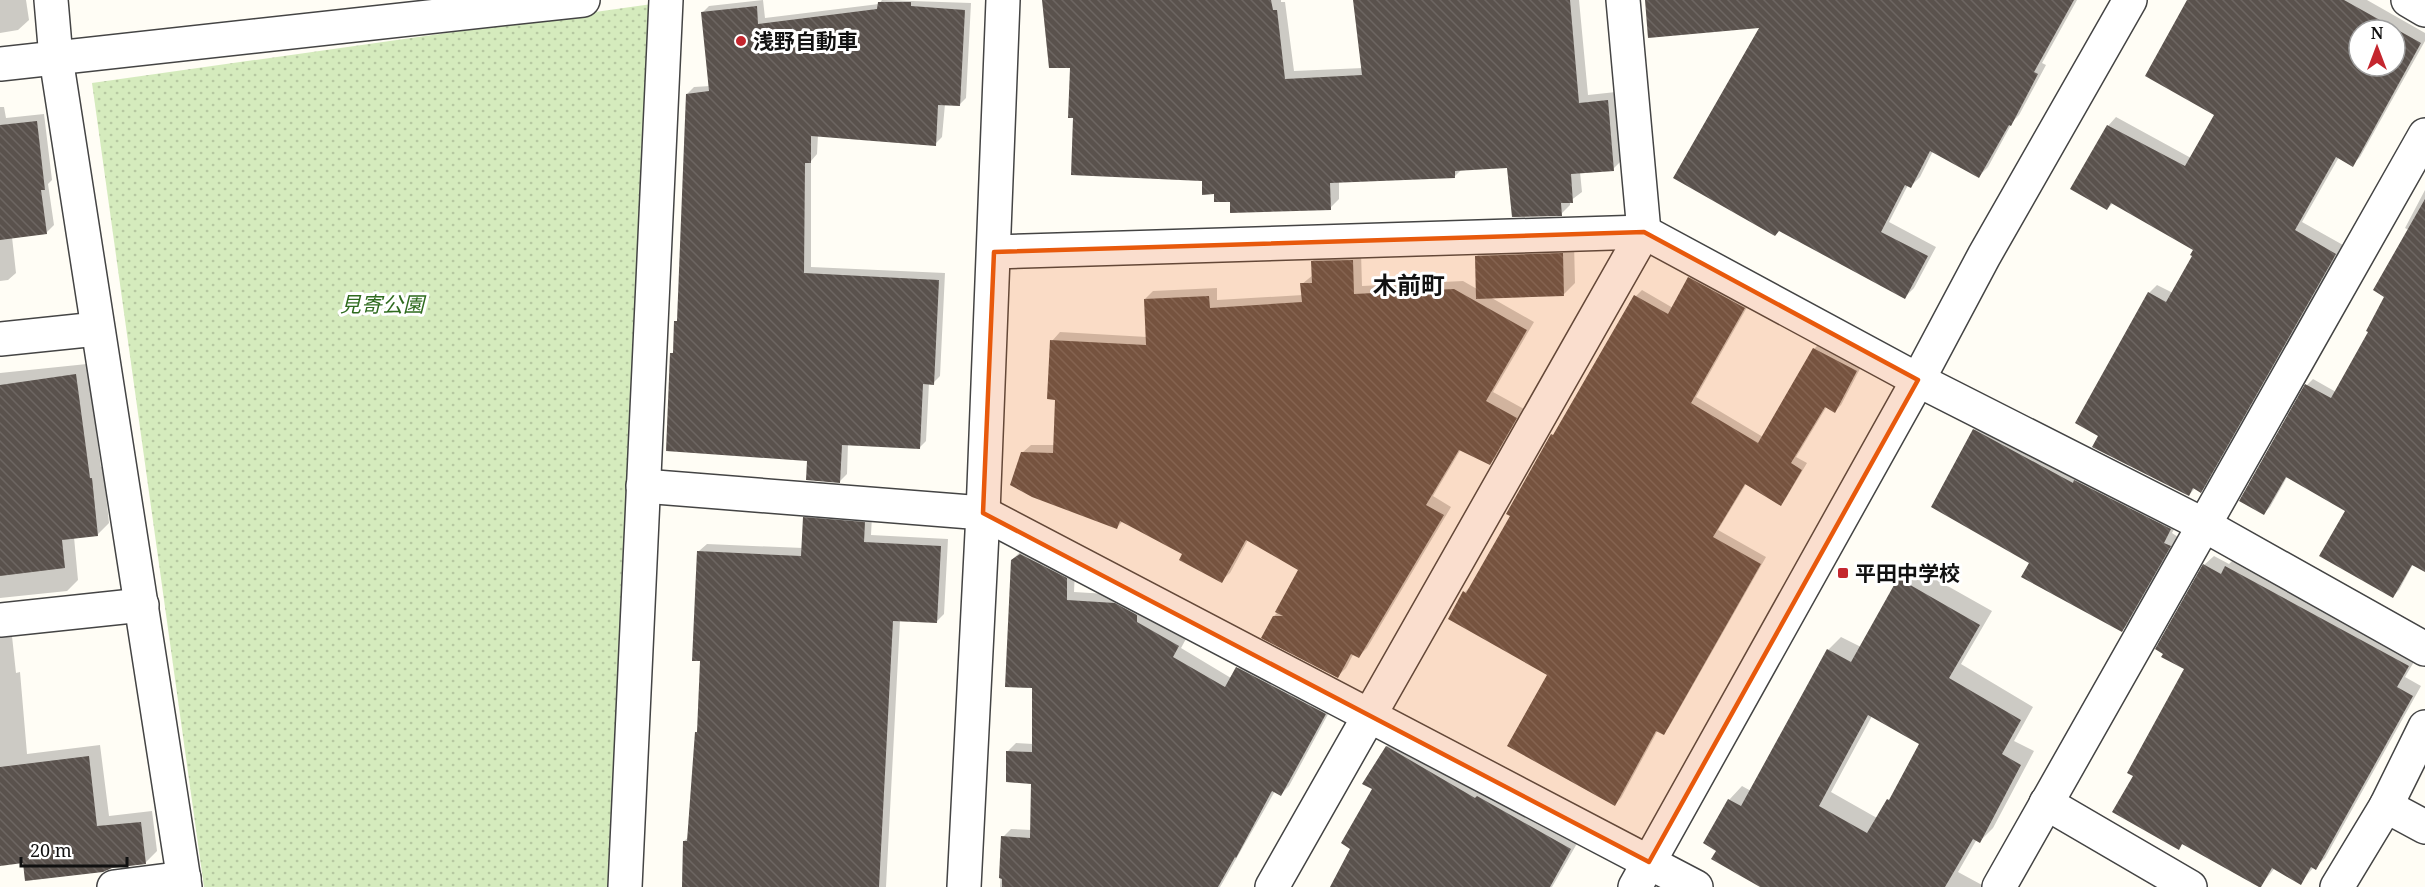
<svg xmlns="http://www.w3.org/2000/svg" width="2425" height="887" viewBox="0 0 2425 887" font-family="'Noto Serif','Noto Sans JP',serif">
	<defs>
		<pattern id="green-dots" width="8" height="8" patternUnits="userSpaceOnUse" patternTransform="scale(1.5)"><rect width="8" height="8" fill="#d5ebbd"/><path d="M2 2h.1M6 6h.1" fill="none" stroke="#b6c8a1" stroke-width="1.8" stroke-linecap="round"/></pattern>
		<pattern id="building-back-hatch" width="6" height="6" patternUnits="userSpaceOnUse" patternTransform="scale(1.5)"><rect width="6" height="6" fill="#5a524d"/><path d="M-1 5l2 2M0 0l6 6M5-1l2 2" fill="none" stroke="#6d6662"/></pattern>
	</defs>
	<rect width="100%" height="100%" fill="#fffdf5"/>
	<polygon fill="url(#green-dots)" points="652,4 614,887 204,887 92,83"/>
	<g fill="#0003" fill-rule="evenodd">
		<polygon points="0,0 26,0 29,20 18,30 0,33"/>
		<polygon points="763,0 765,18 879,4 882,0 971,3 966,98 959,105 945,104 942,137 935,144 818,135 817,154 811,161 811,267 945,273 940,376 933,383 929,383 926,441 919,448 848,444 847,474 840,481 672,354 675,350 676,322 678,320 687,94 694,87 710,86 702,13 709,6"/>
		<polygon points="1044,0 1281,0 1281,2 1285,2 1294,71 1363,68 1355,0 1579,0 1588,95 1616,92 1622,160 1613,169 1580,172 1582,192 1570,201 1570,205 1561,214 1509,167 1462,169 1454,177 1339,182 1339,199 1330,208 1231,201 1215,193 1203,179 1075,117 1072,67"/>
		<polygon points="1647,0 2077,0 2042,63 2046,65 2019,115 2013,121 1988,167 1979,176 1933,151 1920,177 1911,186 1908,185 1889,222 1936,247 1914,288 1905,297 1762,26"/>
		<path d="M2189,0H2367L2425,33V41L2360,157L2352,165L2339,157L2302,222L2343,245L2209,483L2201,491L2195,488L2189,495L2100,436L2149,293L2157,285L2173,293L2194,255L2195,249L2113,203L2107,209L2108,126L2116,117L2191,158L2216,114ZM2359,30H2395V66H2359Z"/>
		<polygon points="0,107 4,107 6,118 44,114 52,180 48,184 54,225 46,233 12,237 16,273 8,280 0,281"/>
		<polygon points="2425,190 2425,571 2413,564 2399,590 2393,596 2347,510 2287,477 2270,507 2264,513 2307,385 2313,379 2336,392 2370,331 2386,296 2409,230 2405,228"/>
		<polygon points="1574,242 1575,283 1564,294 1490,297 1534,322 1493,392 1524,409 1498,455 1490,463 1461,449 1433,496 1451,507 1367,648 1359,656 1354,653 1346,668 1338,676 1274,616 1278,612 1300,569 1248,540 1230,573 1221,581 1184,554 1123,521 1116,528 1022,453 1031,445 1055,445 1057,398 1052,341 1060,332 1147,337 1145,299 1153,291 1217,288 1217,300 1303,295 1302,284 1313,275 1312,262 1320,253 1361,252 1362,286 1463,281 1477,289 1476,257 1488,245"/>
		<polygon points="1695,272 1750,302 1696,397 1763,437 1814,349 1820,343 1862,365 1841,405 1835,411 1827,406 1796,457 1807,463 1786,498 1780,504 1746,484 1718,530 1766,557 1669,727 1663,733 1658,730 1621,798 1615,804 1549,674 1465,592 1471,586 1636,296 1642,290 1673,308 1689,278"/>
		<polygon points="87,364 101,467 103,467 109,523 97,535 74,537 78,580 67,591 0,598 0,373"/>
		<polygon points="1983,422 2179,520 2172,533 2178,537 2131,621 2122,630 2031,562 1974,430"/>
		<polygon points="812,510 872,515 871,535 948,539 944,614 936,622 900,620 886,887 682,887 684,841 689,837 698,731 702,660 699,551 707,544 803,548 804,518"/>
		<polygon points="1021,551 1075,570 1074,592 1124,595 1187,637 1181,648 1231,678 1245,659 1333,705 1289,786 1281,794 1275,791 1220,887 1000,887 1003,837 1011,829 1032,830 1033,782 1008,751 1016,743 1033,744 1034,687 1012,560"/>
		<polygon points="2214,556 2229,564 2236,557 2418,655 2405,677 2421,686 2325,858 2315,868 2314,867 2300,883 2275,868 2260,886 2184,843 2178,848 2135,776 2186,668 2204,565"/>
		<path d="M1912,566L1992,611L1961,664L2033,707L2014,741L2034,751L1993,828L1980,841L1977,839L1958,872L1982,885L1981,887H1763L1718,850L1729,800L1742,786L1751,791L1828,650L1841,637L1861,647L1899,579ZM1872,716L1922,743L1894,794L1877,818L1831,792Z"/>
		<polygon points="0,623 11,627 16,673 20,672 27,754 100,745 109,816 152,811 157,851 145,863 24,862 0,865"/>
		<polygon points="1396,738 1579,840 1552,887 1332,887 1352,848 1374,789 1365,783 1387,746"/>
	</g>
	<g fill="url(#building-back-hatch)" fill-rule="evenodd">
		<polygon points="1042,0 1271,0 1273,10 1277,10 1285,79 1362,75 1353,0 1570,0 1579,103 1608,100 1614,171 1571,174 1573,203 1561,203 1562,216 1512,217 1507,168 1455,171 1455,178 1330,183 1331,210 1230,213 1230,202 1214,202 1214,194 1202,195 1202,181 1071,175 1073,118 1068,118 1070,68 1049,68"/>
		<polygon points="1645,0 2074,0 2034,72 2038,74 2011,126 2009,125 1979,178 1930,151 1911,188 1905,185 1881,232 1928,256 1905,299 1779,231 1775,236 1673,178 1759,28 1648,38"/>
		<path d="M2187,0H2344L2421,43L2353,167L2336,157L2295,230L2336,254L2201,493L2193,488L2189,496L2092,447L2098,436L2075,423L2148,292L2166,302L2192,256L2190,255L2193,250L2111,203L2107,210L2070,189L2107,125L2185,166L2214,115L2145,76ZM2359,30H2395V66H2359Z"/>
		<polygon points="878,2 911,2 911,6 965,10 960,106 938,105 936,146 811,136 811,163 805,163 804,273 939,280 934,385 923,384 920,449 842,445 840,483 806,480 807,461 666,451 670,353 673,353 674,321 677,321 686,94 709,91 701,12 757,6 758,24 877,9"/>
		<polygon points="37,121 45,190 41,190 47,234 0,240 0,125"/>
		<polygon points="2425,199 2425,572 2412,565 2393,598 2319,556 2345,511 2286,477 2264,515 2239,501 2305,384 2331,398 2368,332 2366,331 2384,297 2373,290"/>
		<polygon points="1563,253 1564,296 1476,299 1475,256"/>
		<polygon points="1353,260 1354,294 1454,289 1527,330 1486,401 1517,418 1490,465 1459,450 1426,505 1444,515 1359,658 1351,654 1338,678 1261,638 1273,616 1283,616 1275,612 1298,570 1246,540 1222,583 1179,560 1182,554 1120,521 1117,529 1032,497 1010,485 1021,452 1053,453 1055,400 1047,399 1050,340 1146,345 1144,299 1209,296 1210,308 1302,302 1300,283 1312,283 1311,261"/>
		<polygon points="1688,277 1745,308 1691,403 1758,443 1813,348 1857,371 1835,413 1825,407 1791,463 1802,470 1781,506 1745,484 1713,537 1761,564 1664,735 1656,731 1615,806 1507,746 1547,675 1448,619 1463,591 1466,593 1510,516 1506,514 1551,434 1553,435 1634,295 1668,314"/>
		<polygon points="76,374 90,478 92,478 98,536 62,540 65,568 0,576 0,385"/>
		<polygon points="1973,429 2073,483 2074,480 2171,529 2164,543 2171,546 2122,632 2021,577 2029,563 1931,507"/>
		<polygon points="803,517 865,522 864,542 941,546 937,623 893,621 879,887 682,887 683,841 687,841 695,732 697,732 700,661 692,661 697,551 801,556"/>
		<polygon points="1020,554 1067,578 1067,600 1115,603 1137,615 1137,622 1179,646 1173,657 1225,687 1236,667 1326,714 1281,796 1272,791 1236,858 1235,857 1218,887 1002,887 1002,879 999,878 1001,836 1030,838 1031,784 1006,782 1006,751 1032,752 1032,688 1005,687 1011,560"/>
		<polygon points="2203,564 2221,574 2225,566 2409,666 2397,687 2413,696 2316,870 2311,867 2301,885 2272,868 2261,887 2259,887 2182,844 2179,850 2112,812 2133,776 2127,773 2184,669 2161,657 2163,654 2155,649"/>
		<path d="M1898,578L1980,625L1949,678L2021,720L2002,754L2021,765L1980,843L1973,839L1945,887H1760L1711,859L1716,851L1703,843L1728,799L1741,806L1827,649L1851,662ZM1868,715L1919,744L1889,800L1887,799L1867,833L1819,806Z"/>
		<polygon points="1386,746 1475,798 1477,796 1571,849 1550,887 1330,887 1350,849 1341,843 1372,789 1362,784"/>
		<polygon points="89,756 97,826 141,822 146,864 112,868 103,872 25,881 23,863 0,866 0,767"/>
	</g>
	<g fill="none" stroke-linecap="round" stroke-linejoin="round">
		<defs>
			<g id="minor">
				<polyline points="51,0 56,58 185,887"/>
				<polyline points="2408,0 2425,10"/>
				<polyline points="0,64 583,0"/>
				<polyline points="994,252 1644,232 1918,380 2204,525 2425,649"/>
				<polyline points="0,339 97,329"/>
				<polyline points="643,486 983,513 1696,887"/>
				<polyline points="0,620 142,605"/>
				<polyline points="2046,803 2190,887"/>
				<polyline points="2386,806 2425,827"/>
				<polyline points="114,887 184,878"/>
				<polyline points="625,887 666,0"/>
				<polyline points="964,887 983,513 1003,0"/>
				<polyline points="1272,887 1644,232 1623,0"/>
				<polyline points="1635,887 1918,380 1984,256 2130,0"/>
				<polyline points="1999,887 2425,135"/>
				<polyline points="2337,887 2386,806 2425,727"/>
			</g>
		</defs>
		<use href="#minor" stroke="#444" stroke-width="36"/>
		<use href="#minor" stroke="#fff" stroke-width="33"/>
	</g>
	<path fill="#e8590c" fill-opacity="0.2" stroke="#e8590c" stroke-width="4.5" stroke-linejoin="round" d="M1644,232L1918,380L1649,862L983,513L994,252Z"/>
	<g fill="#c4262e" stroke="#fff" stroke-width="2">
		<circle cx="741" cy="41" r="6"/>
		<rect x="1837" y="567" width="12" height="12" rx="3"/>
	</g>
	<g text-anchor="middle" dominant-baseline="central" stroke-width="6" stroke-linejoin="round" paint-order="stroke">
		<g font-size="21" font-weight="bold" fill="#111" stroke="#fff" text-anchor="start">
			<text x="753" y="41">浅野自動車</text>
			<text x="1855" y="573">平田中学校</text>
		</g>
		<g font-size="21" font-style="italic" fill="#2f6b1f" stroke="#fff">
			<text x="382" y="304">見寄公園</text>
		</g>
		<g font-size="24" font-weight="bold" fill="#111" stroke="#fff">
			<text x="1409" y="284">木前町</text>
		</g>
	</g>
	<g transform="translate(2377 48)"><circle r="28" fill="#ffffff" stroke="#a0a0a0" stroke-width="1.5"/>
	<path d="M0-4.5L10 22L0 15L-10 22Z" fill="#c4262e"/>
	<text y="-9" font-size="16" font-weight="bold" text-anchor="middle" fill="#111111">N</text>
	</g>
	<path d="M21 857v9h106v-9" fill="none" stroke="#111111" stroke-width="3"/>
	<text x="30" y="857" font-size="18" fill="#111111" stroke="#ffffff" stroke-width="4.5" paint-order="stroke">20 m</text>
</svg>
